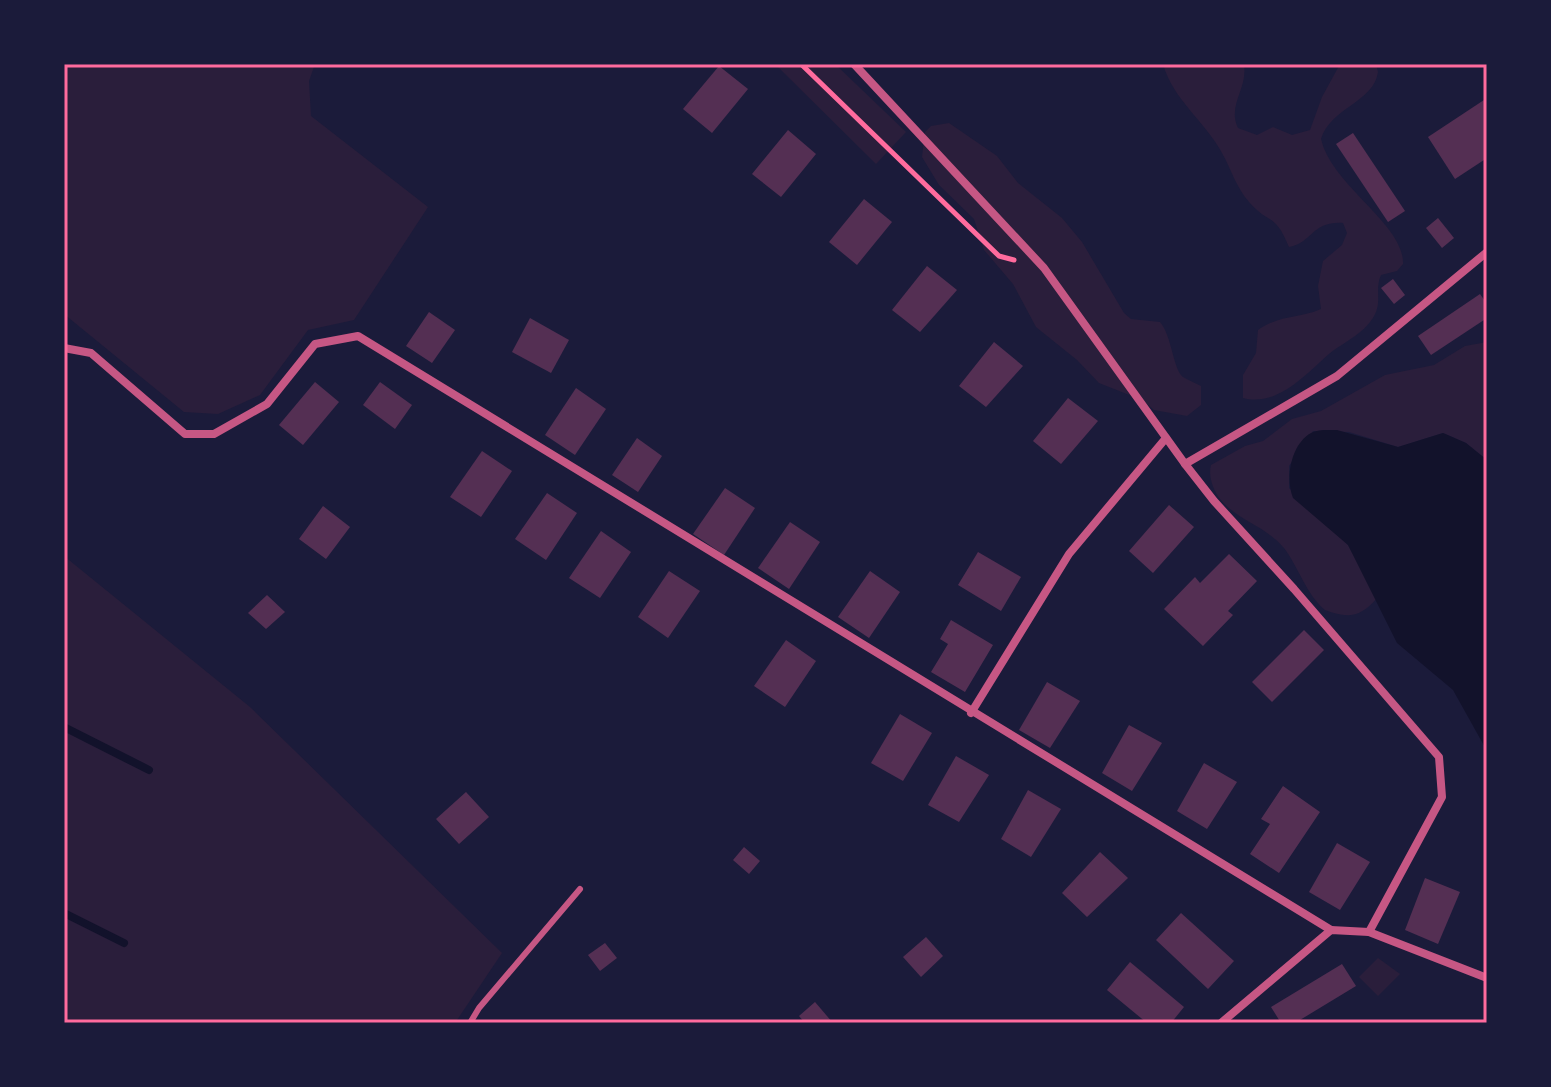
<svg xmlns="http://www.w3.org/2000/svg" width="1551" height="1087" viewBox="0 0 1551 1087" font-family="Commissioner,sans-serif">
	<rect width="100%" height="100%" fill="#1b1b3a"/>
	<g fill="#2a1e3b">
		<polygon points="64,64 315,64 309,81 311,116 428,207 354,320 308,330 260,395 218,414 184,412 64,314"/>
		<polygon points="775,64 835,64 906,132 876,164"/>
		<path d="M1163,64H1244C1248,89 1227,105 1238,128L1257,135L1273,127L1292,135L1310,130L1322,97L1340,64H1376L1378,72C1374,102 1330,108 1321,139C1331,185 1405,225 1403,264L1397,271L1381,275C1375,288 1381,300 1376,312C1367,333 1345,341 1329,354C1306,374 1278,407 1243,398V375L1256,353L1258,330C1281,314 1298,319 1321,309L1318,286L1323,261L1342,245L1347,233L1343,223C1311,221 1313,243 1289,247C1275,212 1269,225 1249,202C1236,187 1231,169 1222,153C1205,121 1173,100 1163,64Z"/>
		<path d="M949,123L997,156L1018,183L1062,218L1082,242L1124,313L1131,319L1160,322C1172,336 1173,369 1183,377C1188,380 1195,383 1201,386V405L1187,416L1154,410L1142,400L1099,383L1077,360L1036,327L1013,284L984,250L974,219L939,185L922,157L925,132L931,126Z"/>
		<path d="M1487,342V460L1466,443L1443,433L1398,447L1349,432L1313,431L1289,466V488L1348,545L1377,598C1361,617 1348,619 1325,610C1306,594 1299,568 1284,548C1266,526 1238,521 1220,499C1213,490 1208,476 1211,465L1245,446L1263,441L1292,419L1321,411L1385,375L1434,365L1465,346Z"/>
		<polygon points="64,556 250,707 502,953 455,1023 64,1023"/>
		<polygon points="1378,958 1400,974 1378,996 1359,977"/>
	</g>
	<path fill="#12122b" d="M1337,430L1398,447L1443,433L1466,443L1487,460V751L1453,690L1397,643L1348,545L1293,498C1285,478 1291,444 1311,433C1318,429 1329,430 1337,430Z"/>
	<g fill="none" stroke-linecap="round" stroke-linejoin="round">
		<g stroke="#12122b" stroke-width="8">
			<polyline points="64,727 149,770"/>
			<polyline points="64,913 124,943"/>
		</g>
	</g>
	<g fill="#542f53">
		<polygon points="719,66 748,89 712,133 683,109"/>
		<polygon points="1487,98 1487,158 1455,179 1428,137"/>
		<polygon points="788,130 816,154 781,197 752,174"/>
		<polygon points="1353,133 1405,211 1388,222 1336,144"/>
		<polygon points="864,199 892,222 857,265 829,242"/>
		<polygon points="1438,218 1454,238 1442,248 1426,228"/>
		<polygon points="927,266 957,290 920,332 892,310"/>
		<polygon points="1393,279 1405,295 1394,304 1381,288"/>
		<polygon points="1480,294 1487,304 1487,318 1431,355 1418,336"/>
		<polygon points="429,312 455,330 432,363 406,346"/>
		<polygon points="530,318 569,340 551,373 512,352"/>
		<polygon points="994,342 1023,366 986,407 959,386"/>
		<polygon points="315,382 339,402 303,445 279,425"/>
		<polygon points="380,382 412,405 395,429 363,405"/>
		<polygon points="576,388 606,409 575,455 545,435"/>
		<polygon points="1068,398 1098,421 1061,464 1033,441"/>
		<polygon points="637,438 662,456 638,492 612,475"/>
		<polygon points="482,451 512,471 481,517 450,497"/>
		<polygon points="725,488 755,508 724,555 693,534"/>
		<polygon points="547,493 577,513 546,560 515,539"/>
		<polygon points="1169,505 1194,527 1153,573 1129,551"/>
		<polygon points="323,506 350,527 326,559 299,539"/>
		<polygon points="790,522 820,542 789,589 758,568"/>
		<polygon points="601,531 631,552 600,598 569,578"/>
		<polygon points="978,552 1021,577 1001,611 958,585"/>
		<polygon points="1229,554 1257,581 1228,611 1233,615 1203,646 1164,609 1195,577 1200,583"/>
		<polygon points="669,571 700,591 668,638 638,617"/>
		<polygon points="870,571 900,592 869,638 838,617"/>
		<polygon points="267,595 285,612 266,629 248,613"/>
		<polygon points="951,620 993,645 965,692 931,672 948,644 940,639"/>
		<polygon points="1304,630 1324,650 1272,702 1252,682"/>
		<polygon points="786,640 816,661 785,707 754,686"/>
		<polygon points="1047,682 1080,701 1050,748 1019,730"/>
		<polygon points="900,714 932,733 903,781 871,763"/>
		<polygon points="1129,725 1162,743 1132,791 1102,773"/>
		<polygon points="956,756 989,775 959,822 928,805"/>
		<polygon points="1204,763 1237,782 1207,829 1177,811"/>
		<polygon points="1283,786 1320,812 1279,873 1250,854 1270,824 1261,819"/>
		<polygon points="1028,790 1061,809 1031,857 1001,839"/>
		<polygon points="466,792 489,817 459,844 436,819"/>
		<polygon points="1337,843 1370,862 1340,910 1309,892"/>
		<polygon points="744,847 760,861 749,874 733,860"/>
		<polygon points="1100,852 1128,878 1087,917 1062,893"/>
		<polygon points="1425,878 1460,892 1438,944 1405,930"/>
		<polygon points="1181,913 1234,961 1208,989 1156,940"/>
		<polygon points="926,937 943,956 921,977 903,957"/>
		<polygon points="605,943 617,958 600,971 588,955"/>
		<polygon points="1130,962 1184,1007 1171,1023 1147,1023 1107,990"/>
		<polygon points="1342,964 1356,986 1295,1023 1281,1023 1271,1007"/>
		<polygon points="815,1002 833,1023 805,1023 799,1016"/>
	</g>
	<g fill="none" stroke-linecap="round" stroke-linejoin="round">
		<polyline stroke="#ff6b9d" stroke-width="5" points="801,64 999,256 1014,260"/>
		<polyline stroke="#c65784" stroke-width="6" points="470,1023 479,1008 580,889"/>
		<g stroke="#c65784" stroke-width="8">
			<polyline points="854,64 1044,268 1185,464"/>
			<polyline points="1487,252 1337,376 1185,464 1214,501 1294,589 1439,757 1442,797 1369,932 1487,978"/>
			<polyline points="64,348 91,353 185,434 214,434 267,404 315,344 358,336 1331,930"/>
			<polyline points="971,713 1069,554 1166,438"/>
			<polyline points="1221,1023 1331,930 1369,932"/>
		</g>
	</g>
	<rect width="1551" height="1087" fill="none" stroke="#1b1b3a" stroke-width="132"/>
	<rect x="66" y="66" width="1419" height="955" fill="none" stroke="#ff6b9d" stroke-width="3"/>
</svg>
